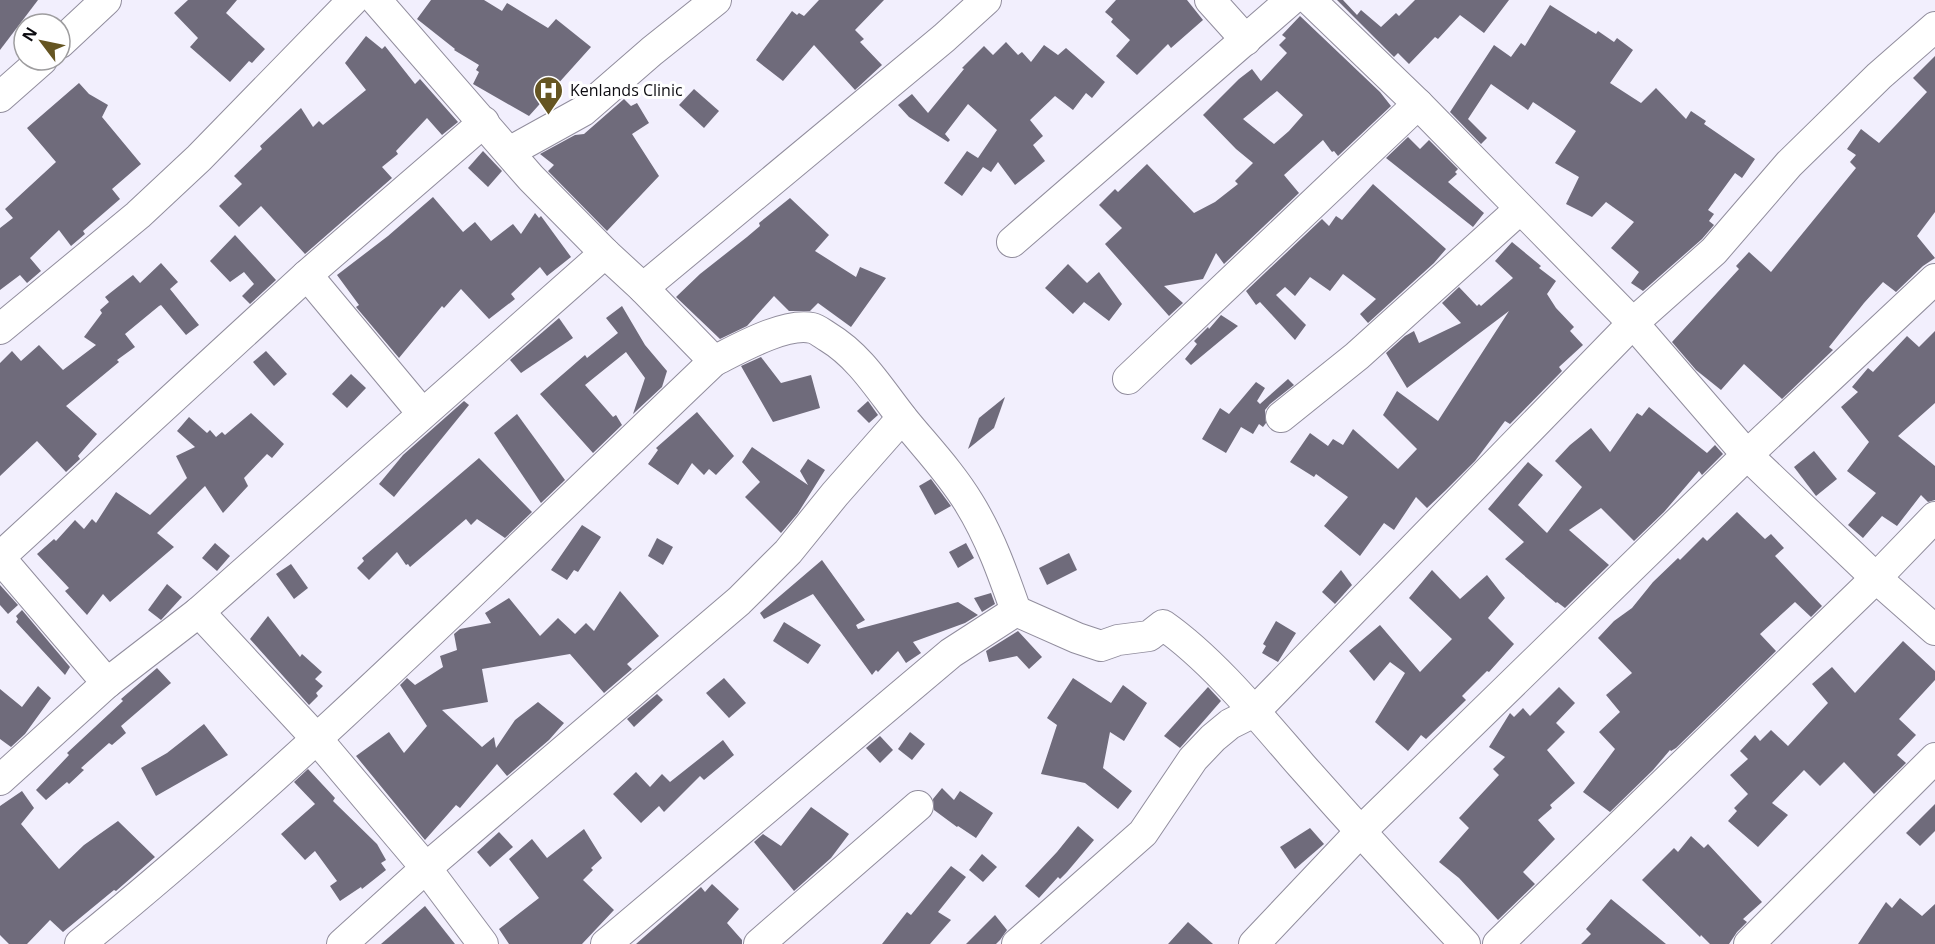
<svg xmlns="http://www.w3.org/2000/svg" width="1935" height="944" viewBox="0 0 1935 944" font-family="'Open Sans',sans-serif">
	<rect width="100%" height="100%" fill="#f2effd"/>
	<g fill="#6f6b7b" fill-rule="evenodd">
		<polygon points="0,0 38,0 0,50"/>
		<polygon points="188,0 237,0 226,13 265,49 252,63 249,61 230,82 190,47 198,38 174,13"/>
		<polygon points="431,0 484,0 502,11 507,3 548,28 556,19 591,47 529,116 473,84 479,72 476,70 479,65 454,50 455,49 417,19"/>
		<polygon points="819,0 884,0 855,30 864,39 860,42 882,65 855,90 814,45 783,81 756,60 792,11 797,15 799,13 804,16"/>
		<polygon points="1116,0 1187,0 1203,20 1171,48 1168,44 1137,75 1116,56 1130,40 1111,22 1113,19 1105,12"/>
		<polygon points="1337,0 1343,0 1357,15 1361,10 1381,27 1396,13 1399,16 1415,0 1509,0 1484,33 1460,15 1438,39 1435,37 1409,64 1398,53 1394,57"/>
		<polygon points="1550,5 1596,34 1598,31 1614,42 1617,38 1633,50 1610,83 1641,103 1656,88 1686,119 1691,111 1706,121 1704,124 1755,159 1742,178 1735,173 1708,210 1714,214 1709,221 1714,225 1702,239 1643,291 1631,283 1639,272 1611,248 1634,222 1606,202 1592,217 1566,204 1579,177 1555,163 1576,131 1533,102 1528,110 1491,84 1468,119 1487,138 1481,144 1450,112 1494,45 1511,57 1521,43 1525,46"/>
		<path d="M1300,16L1380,92L1391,106L1338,156L1334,151L1332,152L1323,140L1284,175L1299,193L1224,264L1216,253L1203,279L1164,286L1183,303L1169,316L1105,244L1122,228L1099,205L1115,189L1118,192L1147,164L1194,213L1215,202L1238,184L1235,181L1253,163L1236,149L1203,115L1239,79L1252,69L1261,81L1287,53L1279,45L1286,38L1282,35ZM1277,91L1303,115L1289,131L1274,144L1243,119Z"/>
		<polygon points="366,36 382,49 385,46 415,84 420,79 458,122 442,135 427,118 396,151 398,154 382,167 392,178 305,254 261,206 239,227 219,206 242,184 234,176 262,149 260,146 301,108 313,127 319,121 323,125 366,90 345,63"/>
		<polygon points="1006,42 1018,55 1022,52 1031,62 1044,45 1058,55 1066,48 1105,82 1092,98 1086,93 1073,110 1055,96 1030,120 1043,136 1033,145 1045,161 1034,170 1015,185 998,162 991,172 983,167 962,196 944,183 967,151 978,158 997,130 968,104 945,134 950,140 948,142 909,117 898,105 912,94 928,113 964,69 962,68 984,46 993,55"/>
		<polygon points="1935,56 1935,212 1917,236 1935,258 1923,266 1896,292 1883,282 1864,303 1829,347 1833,350 1782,399 1744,364 1721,390 1696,370 1672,342 1739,269 1736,266 1749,252 1771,272 1856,168 1850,162 1856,155 1847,149 1861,129 1879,143 1927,92 1913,78"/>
		<polygon points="79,83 89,94 108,105 102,117 141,164 112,189 120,199 83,231 85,234 71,246 59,230 30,258 41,271 27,283 20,275 0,290 0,228 13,218 5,209 56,162 27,128"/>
		<polygon points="694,89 719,111 704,128 679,105"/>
		<polygon points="624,99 631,106 637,103 649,123 632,134 659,176 607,231 548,171 554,165 540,154 575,135 584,134"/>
		<polygon points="1408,137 1420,149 1429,140 1458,169 1455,172 1457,174 1448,182 1484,213 1473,227 1386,158"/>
		<polygon points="483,151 502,171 488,187 468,168"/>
		<polygon points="1373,184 1446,249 1434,263 1368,323 1360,314 1376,299 1343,274 1330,291 1310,277 1295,296 1285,287 1276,295 1306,325 1295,340 1260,302 1256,305 1246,291 1322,219 1329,226 1336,216 1342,220"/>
		<polygon points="433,197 463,232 475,222 491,241 513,224 521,234 535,213 539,218 541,216 571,257 547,276 540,267 511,294 515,299 489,319 461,289 444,308 442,306 399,358 356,307 359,305 337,275 388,236"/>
		<polygon points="790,198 829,235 815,251 856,277 860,267 886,278 851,327 818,303 810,311 789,311 774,296 747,326 720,339 676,297 700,274 747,237 760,226 759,223"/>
		<polygon points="235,235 276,280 250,304 242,296 254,284 244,272 230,282 210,261"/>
		<polygon points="1512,242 1541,266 1539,268 1556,281 1547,294 1556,308 1574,327 1570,331 1583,345 1559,367 1562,371 1510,424 1505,421 1475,461 1446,490 1427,508 1416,497 1394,530 1384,523 1360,556 1324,526 1348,497 1316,474 1314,477 1290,462 1310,433 1328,446 1333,439 1343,445 1353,429 1398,469 1417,449 1383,415 1397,391 1438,421 1509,311 1407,388 1386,353 1405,336 1414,331 1419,343 1461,323 1442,303 1459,287 1477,306 1479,304 1481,306 1513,278 1495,261"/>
		<polygon points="161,263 178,282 170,289 199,325 186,335 161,305 159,306 125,334 135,347 117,360 119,362 66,406 97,434 78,456 80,459 66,472 37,441 0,476 0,363 12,351 21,361 39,345 63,370 96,345 84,337 102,313 100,310 109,302 105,297 133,275 140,283"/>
		<polygon points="1068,264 1087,283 1099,272 1122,304 1109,321 1084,302 1073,314 1045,288"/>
		<polygon points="622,306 645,345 667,371 662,387 633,414 645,378 626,352 585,385 613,417 616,415 622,425 593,453 540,394 585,355 587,358 618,333 606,318"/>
		<polygon points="1221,315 1238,326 1191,365 1185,359 1197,344 1194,341 1208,327 1209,329"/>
		<polygon points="559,318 573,338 521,373 510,360"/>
		<polygon points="1935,331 1935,403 1898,436 1935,466 1935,500 1928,502 1921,495 1897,526 1882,516 1863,538 1848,525 1876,493 1847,471 1869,442 1841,407 1858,392 1852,387 1868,368 1873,372 1907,336 1919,347"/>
		<polygon points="266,351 287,374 274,386 253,362"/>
		<polygon points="761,357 781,383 811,375 820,408 773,422 741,366"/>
		<polygon points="351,374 366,388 347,408 332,394"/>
		<polygon points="1288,379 1294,385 1270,404 1265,410 1266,423 1263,427 1259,424 1253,434 1241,427 1226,453 1202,439 1220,408 1229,414 1256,382 1265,388 1257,401 1260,404"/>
		<polygon points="1005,397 994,428 968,449 979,418"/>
		<polygon points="464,401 469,405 394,497 379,484 403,455"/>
		<polygon points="868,401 878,415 869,423 857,411"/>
		<polygon points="1649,407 1707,453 1715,445 1723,454 1702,475 1699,471 1664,512 1634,541 1601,508 1569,530 1609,565 1565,608 1557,602 1556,603 1505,559 1524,542 1488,509 1528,462 1543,475 1518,505 1547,533 1582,487 1555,461 1570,445 1591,428 1610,452 1637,413 1642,416"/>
		<polygon points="697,412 734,456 716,475 709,469 704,475 692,463 678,485 648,464 658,450 656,448"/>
		<polygon points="251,413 284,444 272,458 267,454 244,478 248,486 223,513 205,486 157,533 174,547 110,602 103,594 87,615 65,591 69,588 37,554 54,539 56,541 75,520 84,529 92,519 96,523 116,492 150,515 187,478 176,456 195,447 177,431 189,417 207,433 210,430 216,437 222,432 225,435"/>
		<polygon points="517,414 565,480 541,503 494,433"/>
		<polygon points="752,447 808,485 800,471 808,459 825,470 798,513 781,533 745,497 760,482 742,462"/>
		<polygon points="1814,451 1837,479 1816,496 1794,467"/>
		<polygon points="479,458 532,512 505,538 477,519 471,525 466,519 410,567 408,564 406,565 397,552 369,580 357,568 364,561 362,558"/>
		<polygon points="931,479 951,506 935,515 919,486"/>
		<polygon points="1737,512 1765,539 1771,534 1784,548 1775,556 1822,606 1811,617 1795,602 1760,634 1776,651 1676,748 1671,751 1670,750 1653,770 1610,812 1583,792 1615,749 1599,732 1620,712 1606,695 1632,673 1598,638 1614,621 1632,608 1653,582 1678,558 1680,560 1703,537 1707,541"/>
		<polygon points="582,525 601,537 578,572 574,570 567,580 551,570"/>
		<polygon points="657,538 673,547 663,565 648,556"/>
		<polygon points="215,543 230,556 217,571 202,558"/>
		<polygon points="966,543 974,558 958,568 949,552"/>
		<polygon points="1069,553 1077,570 1047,585 1039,568"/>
		<polygon points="822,560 865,620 856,625 858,629 958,602 978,615 965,623 913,642 921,653 906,663 898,651 878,672 876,670 872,675 813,594 764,619 760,613"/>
		<polygon points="291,564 308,588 294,599 276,574"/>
		<polygon points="1341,570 1352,585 1335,604 1322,592"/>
		<polygon points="1432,570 1460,599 1487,575 1505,598 1488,618 1514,644 1489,672 1487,671 1462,696 1466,700 1426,739 1421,735 1408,751 1375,722 1405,673 1390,662 1374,681 1349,651 1380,625 1420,672 1452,639 1409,598"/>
		<polygon points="167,584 182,597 161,620 148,610"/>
		<polygon points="0,585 18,605 8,614 0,605"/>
		<polygon points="620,591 659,636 627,664 632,669 604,693 570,654 482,669 488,702 442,710 482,747 494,737 496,748 515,720 538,702 564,723 549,740 507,776 497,764 460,808 456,805 425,840 356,756 389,732 404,753 427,726 400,685 407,678 415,685 443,667 440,656 457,650 454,634 460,629 491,623 485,613 509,598 540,636 558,618 575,634 586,623 594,631"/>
		<polygon points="991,593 995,604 982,612 974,598"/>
		<polygon points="22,610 70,667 65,675 16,622 18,619 16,616"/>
		<polygon points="268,616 300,657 302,654 322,672 315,679 323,686 316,693 318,696 309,705 250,639"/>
		<polygon points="1276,621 1296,633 1278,662 1262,653 1266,646 1263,644"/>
		<polygon points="784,622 821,645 808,664 773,641"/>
		<polygon points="1018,631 1042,657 1029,669 1017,656 989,662 986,651"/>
		<polygon points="1903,641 1935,671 1935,680 1899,719 1916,735 1897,755 1906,763 1874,794 1844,762 1820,786 1804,770 1772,803 1788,815 1758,847 1728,821 1737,811 1734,808 1748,794 1730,775 1748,759 1740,751 1755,735 1760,741 1771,730 1788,746 1828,703 1812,684 1832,667 1855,693"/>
		<polygon points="157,668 171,683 121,726 126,733 112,745 109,743 81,768 84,770 69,784 67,782 46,800 36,790 69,755 67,753 123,701 121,699"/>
		<polygon points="724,678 746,703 729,718 706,693"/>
		<polygon points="1073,678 1111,703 1123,685 1147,703 1124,741 1110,732 1103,768 1132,791 1118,809 1085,783 1041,774 1057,725 1047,718"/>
		<polygon points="38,686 51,698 25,734 11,747 0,739 0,689 22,707"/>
		<polygon points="1208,687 1221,701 1180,748 1164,736"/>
		<polygon points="1559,687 1575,703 1556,723 1565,732 1547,750 1575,783 1550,805 1552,808 1538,820 1555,839 1523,872 1535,884 1498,920 1459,878 1439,862 1469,828 1459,818 1499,775 1493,769 1505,757 1489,747 1510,713 1514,717 1523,708 1530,716"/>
		<polygon points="657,694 663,700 634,727 627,719"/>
		<polygon points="204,724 228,755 156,796 141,768 167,753"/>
		<polygon points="910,732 925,744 912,760 898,749"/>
		<polygon points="880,736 893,750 880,763 866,748"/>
		<polygon points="723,740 734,755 704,780 700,776 664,812 659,806 641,823 613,794 636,772 650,787 662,774 670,782"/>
		<polygon points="308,769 335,798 333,801 377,844 386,860 381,863 386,870 362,889 361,887 340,901 330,886 337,881 315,851 305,860 281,834 315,804 294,782"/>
		<polygon points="942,788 954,800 960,791 993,813 976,838 958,826 957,827 934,810 933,799"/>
		<polygon points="22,791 34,808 21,824 59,869 84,845 118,821 155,857 116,891 114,890 63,932 50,920 27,944 9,944 0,935 0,806"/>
		<polygon points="1935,804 1935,831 1920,846 1906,833"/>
		<polygon points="811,807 849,834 831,858 794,891 754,842 763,834 781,846"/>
		<polygon points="1078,826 1094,840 1067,872 1060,879 1058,877 1039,898 1025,886 1057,852"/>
		<polygon points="1310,828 1324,844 1295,869 1280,847"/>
		<polygon points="584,829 602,858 591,868 593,870 583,880 614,910 582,944 509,944 499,929 539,898 509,859 532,839 547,858"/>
		<polygon points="499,832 513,847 490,867 477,852"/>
		<polygon points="1691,836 1704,848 1708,844 1762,902 1743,919 1747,922 1737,932 1729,944 1710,944 1701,935 1700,937 1642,880 1674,848 1678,852"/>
		<polygon points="982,854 997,867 983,882 969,870"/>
		<polygon points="951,866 966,877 938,912 951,920 930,944 882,944 907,912 911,915"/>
		<polygon points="712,884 739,909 727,923 742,940 742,944 636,944 701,887 705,892"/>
		<polygon points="1900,898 1922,916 1935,904 1935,944 1858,944 1886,902 1892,908"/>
		<polygon points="1611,899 1666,944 1581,944 1591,934 1586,929"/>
		<polygon points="425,906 455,944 381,944"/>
		<polygon points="995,915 1007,930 1000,940 996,944 966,944"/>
		<polygon points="1188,922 1213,944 1168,944"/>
	</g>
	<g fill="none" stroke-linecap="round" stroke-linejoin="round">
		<defs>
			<g id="minor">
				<polyline points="376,0 531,178 605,253 643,288 714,361"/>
				<polyline points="1210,0 1246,40"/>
				<polyline points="1310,0 1418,104 1633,323 1747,455 1876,578 1935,630"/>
				<polyline points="60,43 106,0"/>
				<polyline points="0,97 42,60"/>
				<polyline points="509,152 583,111 652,51 716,0"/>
				<polyline points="1012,242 1291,0"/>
				<polyline points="307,275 422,413"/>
				<polyline points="643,288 944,38 986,0"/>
				<polyline points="0,329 138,215 199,158 353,0"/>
				<polyline points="1128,379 1418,104"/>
				<polyline points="1281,417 1357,356 1520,209"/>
				<polyline points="0,557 307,275 484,122"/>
				<polyline points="0,558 107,683"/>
				<polyline points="199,612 317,739 426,868 483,944"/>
				<polyline points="0,780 107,683 199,612 605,253"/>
				<path d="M80,944C303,763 506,559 714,361C738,349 785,322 812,328C817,329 823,334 828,337C861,357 880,390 904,420C926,447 951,473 969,503C990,537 1003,574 1016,611L1077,638L1101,646L1118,640L1149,636L1163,625C1213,660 1260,718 1301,765C1354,825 1409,885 1465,944"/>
				<polyline points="342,944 426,868 739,601 788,552 835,494 902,418"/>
				<polyline points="606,944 951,653 1016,611"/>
				<polyline points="759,944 918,806"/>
				<polyline points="1017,944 1143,833 1193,759 1213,738 1230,724 1254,712 1633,323 1714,251 1789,164 1879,76 1935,27"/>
				<polyline points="1254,944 1360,832 1747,455 1935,279"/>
				<polyline points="1498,944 1876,578 1935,517"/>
				<polyline points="1749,944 1935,758"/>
			</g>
		</defs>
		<use href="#minor" stroke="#918d9d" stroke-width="32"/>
		<use href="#minor" stroke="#fff" stroke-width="30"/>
	</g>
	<defs>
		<symbol id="hospital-pin" viewBox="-11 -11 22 30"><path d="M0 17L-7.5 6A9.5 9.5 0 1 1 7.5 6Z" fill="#655522" stroke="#fff"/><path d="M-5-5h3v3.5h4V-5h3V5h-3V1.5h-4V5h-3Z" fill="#fff"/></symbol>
	</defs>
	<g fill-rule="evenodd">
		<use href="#hospital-pin" x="532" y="74" width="33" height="45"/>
	</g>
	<g text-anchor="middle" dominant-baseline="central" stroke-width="6" stroke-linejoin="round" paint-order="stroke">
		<g font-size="16" fill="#0c0b10" stroke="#fff" text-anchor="start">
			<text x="570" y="90">Kenlands Clinic</text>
		</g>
	</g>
	<g transform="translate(42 42) rotate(302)"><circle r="28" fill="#ffffff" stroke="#9e9d9f" stroke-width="1.5"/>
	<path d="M0-4.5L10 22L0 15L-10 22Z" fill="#655522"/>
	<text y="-9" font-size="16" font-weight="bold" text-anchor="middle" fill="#0c0b10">N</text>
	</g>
</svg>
